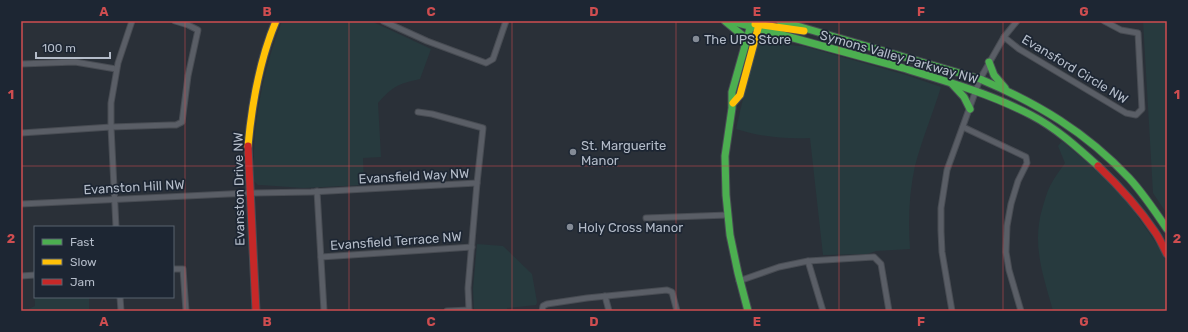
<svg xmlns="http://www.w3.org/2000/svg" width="1188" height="332" viewBox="0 0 1188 332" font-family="Rubik,sans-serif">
	<rect width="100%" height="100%" fill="#2a3038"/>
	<g fill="#273a3e">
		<path d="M282,21H371L431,49L420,79C398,84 393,86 378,103L381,157L363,158L364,185L303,188L261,185H258L254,181C253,171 254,160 254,150C256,106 266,62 282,21Z"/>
		<polygon points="1143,21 1167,21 1167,214 1153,193"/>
		<path d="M766,36C779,40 789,47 803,46L906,75L941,87C933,113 922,139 915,166C909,193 908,221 910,249L876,251L867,254L823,255L810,138C783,139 762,137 736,129L751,64L758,40L761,37Z"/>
		<path d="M1062,141L1094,168L1125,199L1147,230L1162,252L1167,263V311H1053C1043,274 1031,244 1043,206C1045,199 1047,192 1050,186C1054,178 1060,170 1065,163L1058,146Z"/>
		<polygon points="477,244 503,246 532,274 537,302 536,305 507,308 508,311 500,311 499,309 474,311 473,289"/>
		<polygon points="34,280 35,280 35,297 89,297 89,311 24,311 35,306"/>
	</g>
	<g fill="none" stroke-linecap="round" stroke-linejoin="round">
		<defs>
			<g id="street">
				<polyline points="383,21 427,41 486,63 493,59 506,21"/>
				<polyline points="1004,37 1019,49 1126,113 1136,115 1142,109 1138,33 1121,30 1104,21"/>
				<polyline points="21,64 75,62 116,69"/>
				<polyline points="418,112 432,114 483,128 477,183"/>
				<polyline points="963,127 1026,157 1027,163 1018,181 1011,204 1007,226 1006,252 1009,270 1021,311"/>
				<polyline points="21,133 111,127 170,125 176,125 182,122 188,76 198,30 188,25 175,21"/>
				<polyline points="317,191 324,311"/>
				<polyline points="21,204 249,193 311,192 477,183 468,288 469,311"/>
				<polyline points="646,218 728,215"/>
				<polyline points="116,227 111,127 111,103 118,63 132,21"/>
				<polyline points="321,257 472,247"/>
				<polyline points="808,261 823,311"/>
				<polyline points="173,269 183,269 186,311"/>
				<polyline points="21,276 35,275"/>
				<polyline points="739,281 779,267 808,261 874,257 881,264 889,311"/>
				<polyline points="605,296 609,311"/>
				<polyline points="120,297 121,311"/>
				<polyline points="447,311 469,310"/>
				<polyline points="542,311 543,306 547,304 587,298 667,290 672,292 677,311"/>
				<polyline points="952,311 942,252 941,231 941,208 947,170 980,79 1004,37 1017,21"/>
			</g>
			<g id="fast">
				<polyline points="725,21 742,35 746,42"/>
				<path d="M731,21C788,37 846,52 903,68C946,81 991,94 1031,115C1056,128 1077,147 1098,166"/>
				<path d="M780,21L980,79C1037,103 1086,132 1129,178C1143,193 1155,211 1167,229"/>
				<polyline points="989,62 994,75 1005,88"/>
				<polyline points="952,84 964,97 970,109"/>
				<polyline points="748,311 738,273 730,235 726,195 725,156 732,108 732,92 752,21"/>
			</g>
			<g id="slow">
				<polyline points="755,24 804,31"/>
				<polyline points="733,103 740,95 760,21"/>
				<path d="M248,146C252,103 259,61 276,21"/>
			</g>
			<g id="jam">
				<polyline points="248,146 256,311"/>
				<path d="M1098,166C1119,186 1139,208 1155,232C1160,239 1163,247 1167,254"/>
			</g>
		</defs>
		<use href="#street" stroke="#484c53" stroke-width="7"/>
		<use href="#fast" stroke="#484c53" stroke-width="9"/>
		<use href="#slow" stroke="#484c53" stroke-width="9"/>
		<use href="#jam" stroke="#484c53" stroke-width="9"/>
		<use href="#street" stroke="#5a5e66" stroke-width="5"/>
		<use href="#fast" stroke="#4caf50" stroke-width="7"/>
		<use href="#slow" stroke="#ffc107" stroke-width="7"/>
		<use href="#jam" stroke="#c62828" stroke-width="7"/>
	</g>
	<path fill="none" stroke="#ce4d50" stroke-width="1" stroke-opacity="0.55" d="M185,21V311M349,21V311M512,21V311M676,21V311M839,21V311M1003,21V311M21,166H1167"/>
	<g fill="#848b96" stroke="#1d2633" stroke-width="1.5">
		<circle cx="696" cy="39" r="4"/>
		<circle cx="573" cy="152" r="4"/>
		<circle cx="570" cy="227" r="4"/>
	</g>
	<g text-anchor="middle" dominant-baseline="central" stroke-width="3.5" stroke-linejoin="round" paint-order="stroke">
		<g font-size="13" fill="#b4bcc9" stroke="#1d2633" text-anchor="start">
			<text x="704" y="39">The UPS Store</text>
			<text x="581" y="145">St. Marguerite<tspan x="581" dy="15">Manor</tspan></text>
			<text x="578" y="227">Holy Cross Manor</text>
		</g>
		<g font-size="13" fill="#b4bcc9" stroke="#1d2633">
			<text transform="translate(899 57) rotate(16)">Symons Valley Parkway NW</text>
			<text transform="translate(1075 69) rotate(31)">Evansford Circle NW</text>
			<text transform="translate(414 176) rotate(-3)">Evansfield Way NW</text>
			<text transform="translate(134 187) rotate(-3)">Evanston Hill NW</text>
			<text transform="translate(239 189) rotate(-91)">Evanston Drive NW</text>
			<text transform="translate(396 241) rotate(-4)">Evansfield Terrace NW</text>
		</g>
	</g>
	<rect width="1188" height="332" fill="none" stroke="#1d2633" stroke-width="44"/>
	<rect x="34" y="226" width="140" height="72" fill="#1d2633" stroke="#59626f"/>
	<rect x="42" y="239" width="20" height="6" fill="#4caf50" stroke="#59626f"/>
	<text x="70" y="246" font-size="12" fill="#b4bcc9">Fast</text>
	<rect x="42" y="259" width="20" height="6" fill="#ffc107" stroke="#59626f"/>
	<text x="70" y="266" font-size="12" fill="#b4bcc9">Slow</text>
	<rect x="42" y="279" width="20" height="6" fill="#c62828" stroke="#59626f"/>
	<text x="70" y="286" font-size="12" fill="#b4bcc9">Jam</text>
	<path d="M36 52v6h74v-6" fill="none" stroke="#b4bcc9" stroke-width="2"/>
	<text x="42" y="52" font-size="12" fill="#b4bcc9" stroke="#1d2633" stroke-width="3" paint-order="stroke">100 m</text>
	<rect x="22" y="22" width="1144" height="288" fill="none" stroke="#ce4d50" stroke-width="1.5"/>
	<g font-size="13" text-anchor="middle" font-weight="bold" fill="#ce4d50">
		<text x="104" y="16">A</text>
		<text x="267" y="16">B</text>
		<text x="431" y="16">C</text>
		<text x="594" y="16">D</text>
		<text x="757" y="16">E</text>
		<text x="921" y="16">F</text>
		<text x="1084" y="16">G</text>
		<text x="11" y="99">1</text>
		<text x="1177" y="99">1</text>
		<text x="11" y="243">2</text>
		<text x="1177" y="243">2</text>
		<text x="104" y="326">A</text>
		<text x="267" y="326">B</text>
		<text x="431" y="326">C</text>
		<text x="594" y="326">D</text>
		<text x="757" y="326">E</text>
		<text x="921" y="326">F</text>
		<text x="1084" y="326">G</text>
	</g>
</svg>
